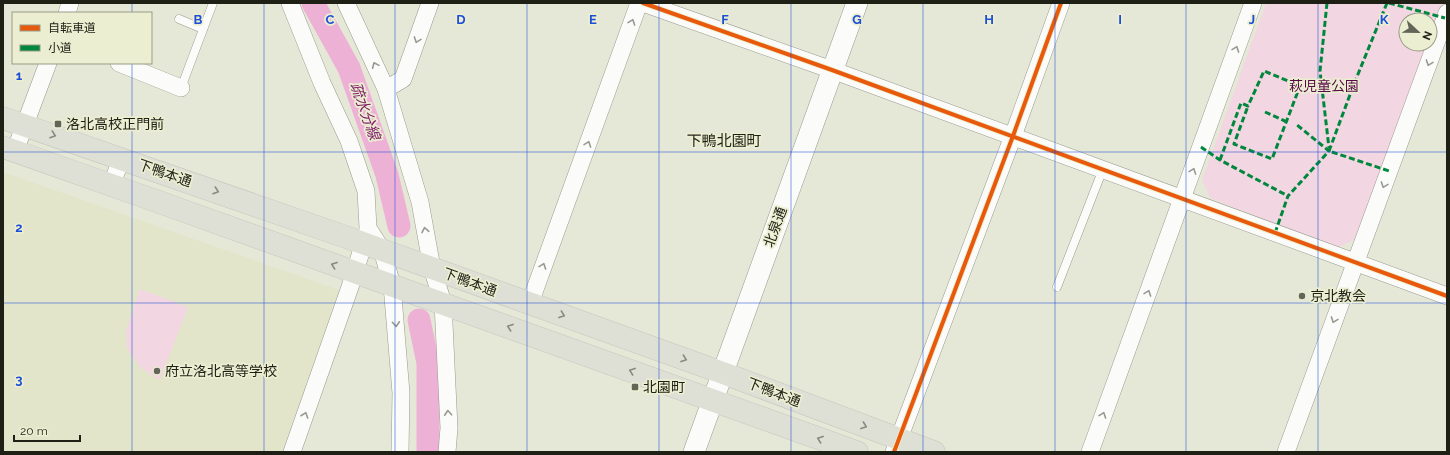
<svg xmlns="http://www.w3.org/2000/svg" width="1450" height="455" viewBox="0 0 1450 455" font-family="Raleway,'Noto Sans JP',sans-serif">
	<rect width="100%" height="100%" fill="#e6e8d7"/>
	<polygon fill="#e2e5c9" points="3,172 339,290 282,452 3,452"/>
	<g fill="#f2d6e1">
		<polygon points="1266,3 1443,3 1430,39 1430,20 1406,20 1406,44 1428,44 1354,240 1337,248 1210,198 1202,180"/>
		<polygon points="140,289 188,307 160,380 141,368 127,348 126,331"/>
	</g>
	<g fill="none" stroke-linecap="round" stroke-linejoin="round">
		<g stroke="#edb1d6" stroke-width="23">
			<polyline points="313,3 349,68 387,175 399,226"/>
			<polyline points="419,320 428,363 428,452"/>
		</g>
		<defs>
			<g id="service">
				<polyline points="179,19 203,29"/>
				<polyline points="181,88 213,3"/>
				<polyline points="1057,287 1103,169"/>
			</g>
			<g id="minor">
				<polyline points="290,3 322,83 349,141 366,191 368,228 382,250 392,285 401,393 400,452"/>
				<polyline points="346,3 386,89 420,202 432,268 443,303 449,428 447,452"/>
				<polyline points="643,3 832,70 1447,296"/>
				<polyline points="67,13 70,3"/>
				<polyline points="119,63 181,88"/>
				<polyline points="386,89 403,79 430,3"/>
				<polyline points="15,151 48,63"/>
				<polyline points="111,185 122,158"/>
				<polyline points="530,303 639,3"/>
				<polyline points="292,452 350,287 367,233"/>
				<polyline points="894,452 1013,136 1061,3"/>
				<polyline points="1090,452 1253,3"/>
				<polyline points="1286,452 1447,13"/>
			</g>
			<polyline id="tertiary" points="694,452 857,3"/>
			<g id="primary">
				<polyline points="3,118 346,237 723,373 934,452"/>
				<polyline points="3,147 145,197 857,452"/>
			</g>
		</defs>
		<use href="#service" stroke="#999a8e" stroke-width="9"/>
		<use href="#minor" stroke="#999a8e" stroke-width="18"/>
		<use href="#tertiary" stroke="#999a8e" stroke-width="22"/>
		<use href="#primary" stroke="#c5c6bd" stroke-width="23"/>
		<use href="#service" stroke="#fbfcf9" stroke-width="8"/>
		<use href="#minor" stroke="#fbfcf9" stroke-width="17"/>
		<use href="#tertiary" stroke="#fbfcf9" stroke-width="21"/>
		<use href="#primary" stroke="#dedfd5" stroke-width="22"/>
		<g stroke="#00873e" stroke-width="3" stroke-dasharray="6 3" stroke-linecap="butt">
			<polyline points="1327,3 1320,71 1329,148"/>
			<polyline points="1387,3 1354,84 1329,151 1389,171"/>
			<polyline points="1389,3 1445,18"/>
			<polyline points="1265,112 1287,122"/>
			<polyline points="1201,147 1220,160 1288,196"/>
			<polyline points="1220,160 1241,103 1248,106 1264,71 1300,86 1272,159 1234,144 1248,106"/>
			<polyline points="1275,233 1288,196 1329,151 1297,125"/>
		</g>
		<defs>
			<g id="cycleway">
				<polyline points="643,3 832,70 1447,296"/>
				<polyline points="894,452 1013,136 1061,3"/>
			</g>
		</defs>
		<use href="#cycleway" stroke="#ebeed1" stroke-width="6"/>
		<use href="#cycleway" stroke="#e8590c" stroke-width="4"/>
	</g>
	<defs><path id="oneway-chevron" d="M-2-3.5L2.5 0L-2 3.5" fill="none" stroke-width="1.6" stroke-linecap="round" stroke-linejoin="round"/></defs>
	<g stroke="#989992">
		<use href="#oneway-chevron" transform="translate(632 22) rotate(-70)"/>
		<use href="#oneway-chevron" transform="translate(417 40) rotate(110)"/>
		<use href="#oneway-chevron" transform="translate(1236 49) rotate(-70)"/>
		<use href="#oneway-chevron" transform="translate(1429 63) rotate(110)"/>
		<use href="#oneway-chevron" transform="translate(375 65) rotate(-114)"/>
		<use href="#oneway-chevron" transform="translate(588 144) rotate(-70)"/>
		<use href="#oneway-chevron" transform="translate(1193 171) rotate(-70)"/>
		<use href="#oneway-chevron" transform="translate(1384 185) rotate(110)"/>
		<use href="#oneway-chevron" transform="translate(425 230) rotate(-101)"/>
		<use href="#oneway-chevron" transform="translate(543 266) rotate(-70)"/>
		<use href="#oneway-chevron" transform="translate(1148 293) rotate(-70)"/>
		<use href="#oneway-chevron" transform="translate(1334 320) rotate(110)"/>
		<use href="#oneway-chevron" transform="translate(396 324) rotate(86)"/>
		<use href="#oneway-chevron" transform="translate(448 413) rotate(-93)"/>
		<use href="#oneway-chevron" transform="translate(305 415) rotate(-71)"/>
		<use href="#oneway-chevron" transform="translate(1103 415) rotate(-70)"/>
	</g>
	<g stroke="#88897f">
		<use href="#oneway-chevron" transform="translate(53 135) rotate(19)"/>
		<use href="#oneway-chevron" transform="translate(216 191) rotate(19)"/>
		<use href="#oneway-chevron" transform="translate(334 265) rotate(-160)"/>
		<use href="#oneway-chevron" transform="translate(562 315) rotate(20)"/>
		<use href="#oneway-chevron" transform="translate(510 327) rotate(-160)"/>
		<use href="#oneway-chevron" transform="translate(684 359) rotate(20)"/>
		<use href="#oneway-chevron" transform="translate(632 371) rotate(-160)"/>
		<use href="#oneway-chevron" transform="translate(864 426) rotate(20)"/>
		<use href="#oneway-chevron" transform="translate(820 439) rotate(-160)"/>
	</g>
	<path fill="none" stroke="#1d4ed8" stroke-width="1" stroke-opacity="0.55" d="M132,3V13M264,3V452M395,3V452M527,3V452M659,3V452M791,3V452M923,3V452M1055,3V452M1186,3V452M1318,3V452M132,63V452M3,152H1447M3,303H1447"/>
	<g fill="#646559" stroke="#ebeed1" stroke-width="1.5">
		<rect x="54" y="120" width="8" height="8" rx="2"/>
		<circle cx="1302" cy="296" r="4"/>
		<circle cx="157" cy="371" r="4"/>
		<rect x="631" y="383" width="8" height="8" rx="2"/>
	</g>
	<g text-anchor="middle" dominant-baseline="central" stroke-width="3.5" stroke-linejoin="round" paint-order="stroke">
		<g font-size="14" fill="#570a46" stroke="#ebeed1">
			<text x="1324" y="86">萩児童公園</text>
		</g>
		<g font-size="14" fill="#1e1f15" stroke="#ebeed1" text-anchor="start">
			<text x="66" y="124">洛北高校正門前</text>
			<text x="1310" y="296">京北教会</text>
			<text x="165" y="371">府立洛北高等学校</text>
			<text x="643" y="387">北園町</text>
		</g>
		<g font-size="14" fill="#1e1f15" stroke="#ebeed1">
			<text transform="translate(165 173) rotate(19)">下鴨本通</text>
			<text transform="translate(775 227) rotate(-70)">北泉通</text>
			<text transform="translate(470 282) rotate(20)">下鴨本通</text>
			<text transform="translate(774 392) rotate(21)">下鴨本通</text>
		</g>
		<g font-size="15" font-style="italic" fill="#7f1b68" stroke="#ebeed1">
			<text transform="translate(365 111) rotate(70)">疏水分線</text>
		</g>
		<g font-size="15" fill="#1e1f15" stroke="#ebeed1">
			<text x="724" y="141">下鴨北園町</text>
		</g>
	</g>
	<g font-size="13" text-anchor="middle" font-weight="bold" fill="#1d4ed8" stroke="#ebeed1" stroke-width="3.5" stroke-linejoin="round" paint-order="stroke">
		<text x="198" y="24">B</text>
		<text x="330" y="24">C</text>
		<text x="461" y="24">D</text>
		<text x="593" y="24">E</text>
		<text x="725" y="24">F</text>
		<text x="857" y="24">G</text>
		<text x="989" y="24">H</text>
		<text x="1120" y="24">I</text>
		<text x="1252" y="24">J</text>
		<text x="1384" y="24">K</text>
		<text x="19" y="80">1</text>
		<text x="19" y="232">2</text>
		<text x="19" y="384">3</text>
	</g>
	<rect width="1450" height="455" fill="none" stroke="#1e1f15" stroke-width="8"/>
	<rect x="12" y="12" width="140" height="52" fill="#ebeed1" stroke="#999b86"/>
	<rect x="20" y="25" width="20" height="6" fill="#e8590c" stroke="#999b86"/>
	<text x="48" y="32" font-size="12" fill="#1e1f15">自転車道</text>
	<rect x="20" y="45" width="20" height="6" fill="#00873e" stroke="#999b86"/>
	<text x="48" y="52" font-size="12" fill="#1e1f15">小道</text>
	<g transform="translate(1418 32) rotate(112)"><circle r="19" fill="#ebeed1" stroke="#999b86"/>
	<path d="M0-3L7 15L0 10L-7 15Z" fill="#646559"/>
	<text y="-6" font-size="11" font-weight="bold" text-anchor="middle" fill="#1e1f15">N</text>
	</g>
	<path d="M14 435v6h66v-6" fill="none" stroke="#1e1f15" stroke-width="2"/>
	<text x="20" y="435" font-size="12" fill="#1e1f15" stroke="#ebeed1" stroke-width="3" paint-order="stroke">20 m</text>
</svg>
